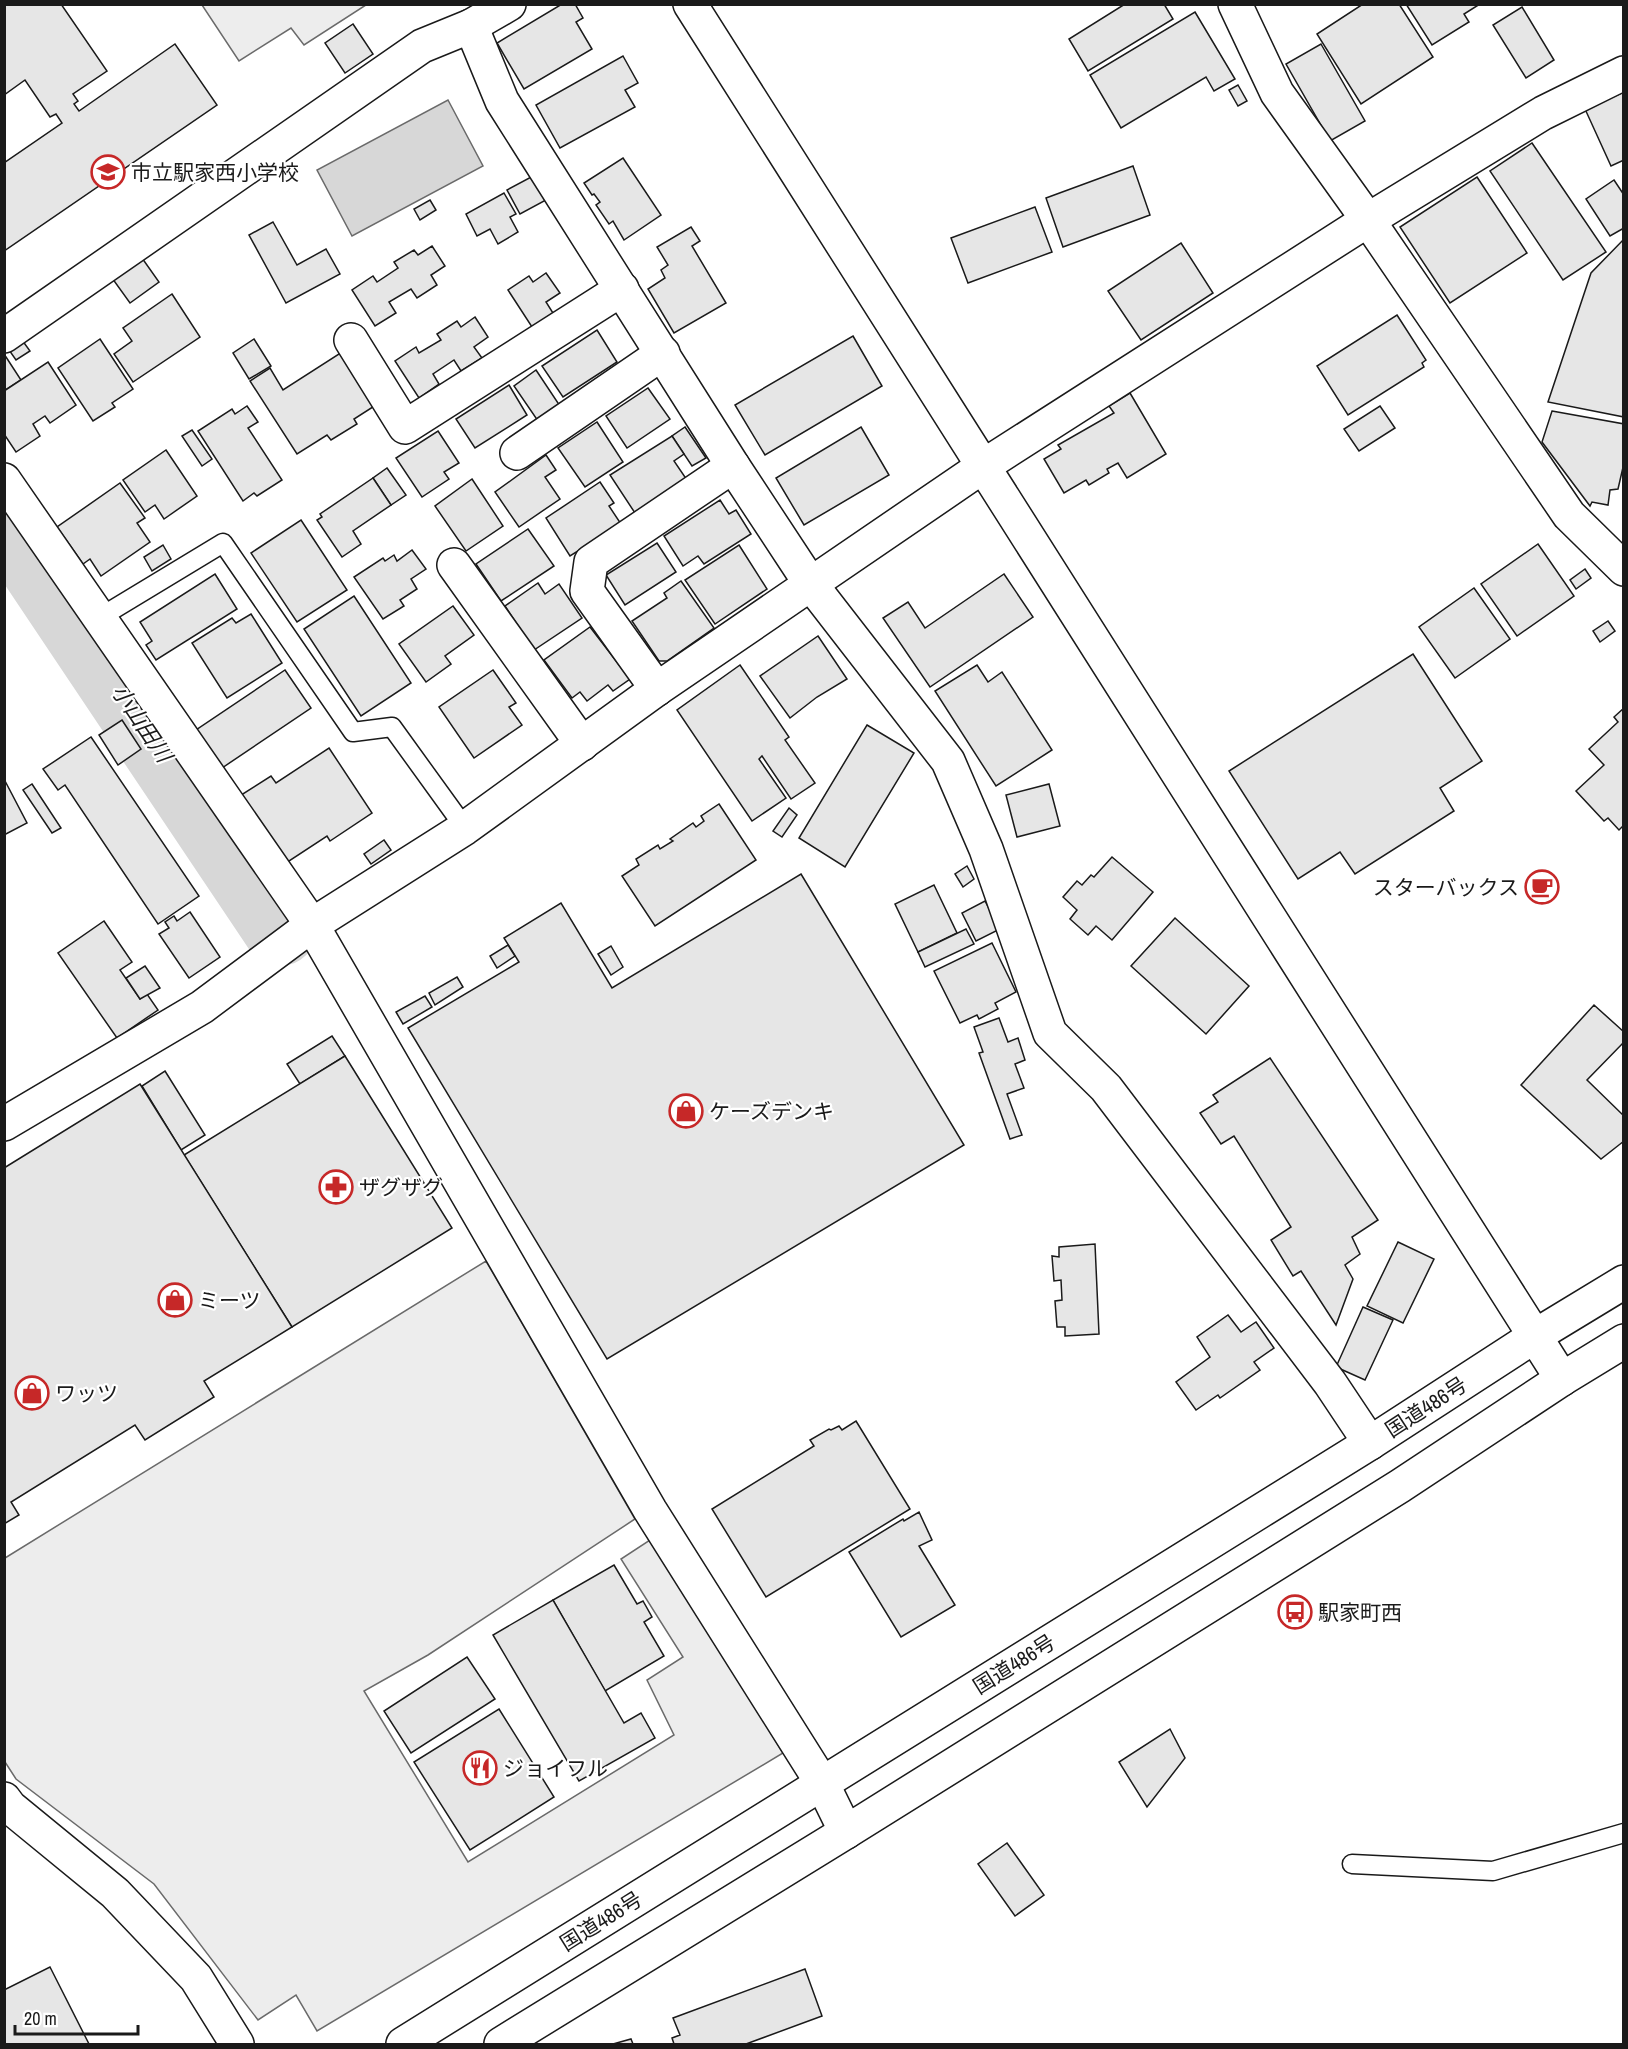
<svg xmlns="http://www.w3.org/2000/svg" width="1628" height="2049" viewBox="0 0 1628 2049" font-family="'Archivo Narrow','Noto Sans JP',sans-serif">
	<rect width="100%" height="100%" fill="#fff"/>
	<g fill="#ededed" stroke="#6a6a6a" stroke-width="1.5">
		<polygon points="202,5 366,5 304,45 291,28 239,61"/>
		<polygon points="486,1261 635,1519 428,1655 364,1691 468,1862 674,1735 647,1680 683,1657 621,1559 653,1538 783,1753 317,2031 296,1995 258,2020 154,1884 16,1779 5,1762 5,1558"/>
	</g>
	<polygon fill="#d7d7d7" stroke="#6a6a6a" stroke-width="1.5" points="448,100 483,166 352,236 317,170"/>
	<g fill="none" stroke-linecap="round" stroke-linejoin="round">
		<polyline stroke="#d7d7d7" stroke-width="74" points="4,517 280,929"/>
	</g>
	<g fill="#e6e6e6" stroke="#1a1a1a" stroke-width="1.5">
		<polygon points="4,4 61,4 107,71 73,94 78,101 74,104 79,111 175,44 217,105 4,251 4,163 62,123 56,114 50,117 25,80 4,95"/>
		<polygon points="562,4 575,4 583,18 576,22 592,49 524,89 497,43"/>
		<polygon points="1125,4 1164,4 1173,19 1088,71 1069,39"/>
		<polygon points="1363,4 1399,4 1433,57 1361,104 1317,34"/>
		<polygon points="1406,4 1480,4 1464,14 1469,22 1432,45"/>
		<polygon points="1522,7 1554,60 1526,78 1493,25"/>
		<polygon points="1195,12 1235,79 1214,91 1206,77 1121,128 1090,75"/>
		<polygon points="353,24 373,54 345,73 325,43"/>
		<polygon points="1321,44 1365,121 1330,141 1286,64"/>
		<polygon points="623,56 638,83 625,90 635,107 560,148 536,105"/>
		<polygon points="1238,85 1247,101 1238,106 1229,90"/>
		<polygon points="1624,92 1624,160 1611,166 1585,109"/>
		<polygon points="1532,143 1606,252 1563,280 1490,171"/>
		<polygon points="623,158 661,215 624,240 613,221 609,224 596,205 600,202 594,194 592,195 584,183"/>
		<polygon points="1133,166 1150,215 1063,247 1046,198"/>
		<polygon points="533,176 546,200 520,214 507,190"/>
		<polygon points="1477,177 1527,253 1450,303 1400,227"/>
		<polygon points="1614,180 1624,195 1624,228 1610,236 1586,199"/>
		<polygon points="504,193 516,214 510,217 518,232 498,244 490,229 477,236 466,214"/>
		<polygon points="430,200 436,210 420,220 414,209"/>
		<polygon points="1035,207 1052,252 968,283 951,238"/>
		<polygon points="273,222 297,265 326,249 340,274 286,303 249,235"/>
		<polygon points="691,227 700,241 692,246 726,303 674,333 648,289 665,278 661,270 668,265 657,247"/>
		<polygon points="1624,239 1624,417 1548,402 1591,273"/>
		<polygon points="1181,243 1213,293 1141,340 1108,291"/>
		<polygon points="432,246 445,266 431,275 437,285 417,298 411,289 389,302 396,313 375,326 352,290 373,276 377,282 398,268 394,262 414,250 418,255"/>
		<polygon points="142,258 159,282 130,303 112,278"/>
		<polygon points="546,273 560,293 546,302 553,313 532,327 508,290 529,276 533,282"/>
		<polygon points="172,294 200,337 133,382 114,354 132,341 123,328"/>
		<polygon points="1397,315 1426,360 1422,363 1424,367 1348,415 1317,366"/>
		<polygon points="475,317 488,337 474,347 482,358 461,371 454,360 433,374 439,384 419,398 395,361 416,347 419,353 441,340 437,334 457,321 461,327"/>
		<polygon points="597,330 617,362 563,397 542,366"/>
		<polygon points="853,336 882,386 765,455 735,405"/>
		<polygon points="100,339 133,389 112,403 115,407 93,421 58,368"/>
		<polygon points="254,339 271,366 249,379 233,353"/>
		<polygon points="22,340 30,351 16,360 9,350"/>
		<polygon points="342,352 376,405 354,419 357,424 331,440 327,435 297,454 250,381 270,368 283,390"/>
		<polygon points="6,357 21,380 4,391 4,358"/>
		<polygon points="48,362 76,405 50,423 45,416 33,424 40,436 16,452 4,434 4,391"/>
		<polygon points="536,370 560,406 538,421 514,386"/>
		<polygon points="509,385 527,415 475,448 456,419"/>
		<polygon points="648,388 670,419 627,448 606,416"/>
		<polygon points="1130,393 1166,454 1127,478 1118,463 1107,469 1109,473 1089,485 1086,480 1064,493 1044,459 1061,449 1058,445 1114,413 1109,406"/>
		<polygon points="247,406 258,422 248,428 282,480 257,496 254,493 243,501 198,431 232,409 235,414"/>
		<polygon points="1380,406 1395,428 1359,451 1344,429"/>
		<polygon points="1552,411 1624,424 1624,463 1618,489 1610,490 1608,505 1592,502 1590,506 1542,442"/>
		<polygon points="597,422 623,462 585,487 558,448"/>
		<polygon points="685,427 706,458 692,466 672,436"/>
		<polygon points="861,427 889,475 804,525 776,478"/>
		<polygon points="192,430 212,459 202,466 182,436"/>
		<polygon points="438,431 459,463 444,472 449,479 422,497 396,458"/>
		<polygon points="672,436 684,454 674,461 687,480 635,513 610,475"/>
		<polygon points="166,450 197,496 164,519 155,505 145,512 123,480"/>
		<polygon points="546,455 556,470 545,477 560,499 519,527 495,492"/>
		<polygon points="387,468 406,495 391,505 373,478"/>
		<polygon points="373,478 391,505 353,531 361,544 342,557 317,520 322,517 320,514"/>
		<polygon points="472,479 503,526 466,551 435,506"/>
		<polygon points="600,482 614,503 609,506 621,524 570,556 546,518"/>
		<polygon points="120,483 145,518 137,523 150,542 101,576 90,559 83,564 57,527"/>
		<polygon points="720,500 729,514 736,510 751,534 704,564 698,556 683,566 664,536"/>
		<polygon points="301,520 347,590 297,622 251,553"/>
		<polygon points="528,529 554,566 501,601 476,564"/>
		<polygon points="657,543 676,572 625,605 606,575"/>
		<polygon points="1538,544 1574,596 1517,636 1481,584"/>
		<polygon points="163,545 171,559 152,571 144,557"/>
		<polygon points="739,545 767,589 715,624 685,580"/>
		<polygon points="412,550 426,569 411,579 417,589 400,600 404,606 383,619 354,577 383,558 385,561 394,555 397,561"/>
		<polygon points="1585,569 1591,578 1576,589 1570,580"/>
		<polygon points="215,574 237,609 156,660 146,645 152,641 140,622"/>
		<polygon points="1004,574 1033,617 930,687 883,618 908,602 925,628"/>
		<polygon points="681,581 714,628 667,661 659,661 632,621 667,598 664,593"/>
		<polygon points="538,583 545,594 559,584 582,618 534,650 505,606"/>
		<polygon points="1474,588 1510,639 1455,678 1419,627"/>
		<polygon points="354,596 411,683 361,716 304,629"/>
		<polygon points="453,606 474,635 445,656 451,664 426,682 399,644"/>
		<polygon points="251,614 282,663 227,698 192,643 232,618 236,623"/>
		<polygon points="1608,621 1615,631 1600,642 1593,631"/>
		<polygon points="590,627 630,679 613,691 608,685 587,701 580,692 572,698 544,660"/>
		<polygon points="818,636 847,679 817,697 790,718 760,676"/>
		<polygon points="1413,654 1482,761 1440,788 1454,811 1355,874 1340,852 1298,879 1229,771"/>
		<polygon points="740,665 789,737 785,740 815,783 791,799 762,756 759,759 786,798 752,821 677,710"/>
		<polygon points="977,665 988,682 1002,672 1052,750 996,786 935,691"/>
		<polygon points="285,670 311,708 222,768 196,730"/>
		<polygon points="493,670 516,703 509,707 522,725 474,758 439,707"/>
		<polygon points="1624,708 1624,825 1619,830 1608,818 1604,821 1576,791 1604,765 1589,749 1618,722 1614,717"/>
		<polygon points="122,720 141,749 118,765 99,735"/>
		<polygon points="867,725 914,753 845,867 799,838"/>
		<polygon points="91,737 199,896 158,924 65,785 58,790 43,769"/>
		<polygon points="329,748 372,813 330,841 327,836 283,865 238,797 271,776 276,783"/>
		<polygon points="4,779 27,823 4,835"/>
		<polygon points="32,784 61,828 52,833 23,790"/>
		<polygon points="1049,784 1060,826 1017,837 1006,795"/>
		<polygon points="719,804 756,860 655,926 622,876 639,865 636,859 658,845 660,849 673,841 670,839 693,823 696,827 704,821 701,816"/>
		<polygon points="789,808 797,815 782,837 773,831"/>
		<polygon points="384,840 391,850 371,864 364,854"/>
		<polygon points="1112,857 1153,892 1112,940 1096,926 1088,935 1070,919 1077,910 1063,897 1077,881 1082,885 1091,875 1094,877"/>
		<polygon points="967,866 974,879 963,887 955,874"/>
		<polygon points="801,874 964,1145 607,1359 408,1028 519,962 504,938 561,903 612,988"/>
		<polygon points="934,885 957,933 918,952 895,904"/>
		<polygon points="985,901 1000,929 976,941 962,913"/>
		<polygon points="190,912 220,957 189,978 159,934 169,928 165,922 174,916 177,921"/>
		<polygon points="1175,918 1249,986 1206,1034 1131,966"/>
		<polygon points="104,921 132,962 120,970 140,999 147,994 158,1010 117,1038 58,953"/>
		<polygon points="966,929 974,944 925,967 918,952"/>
		<polygon points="992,943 1016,992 995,1003 998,1009 979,1019 977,1015 960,1023 934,971"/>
		<polygon points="508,945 515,956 497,968 490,956"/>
		<polygon points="611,946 623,967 611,975 598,954"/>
		<polygon points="145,966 160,988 140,999 126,978"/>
		<polygon points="457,977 463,987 435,1005 429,993"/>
		<polygon points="425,996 432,1007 403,1024 396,1012"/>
		<polygon points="1594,1005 1624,1032 1624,1042 1587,1080 1624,1116 1624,1141 1601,1159 1521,1085"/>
		<polygon points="999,1018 1008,1042 1018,1038 1025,1060 1015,1064 1024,1088 1007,1094 1022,1135 1010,1139 979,1053 983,1052 974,1027"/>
		<polygon points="332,1036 345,1056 300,1084 287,1064"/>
		<polygon points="345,1056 452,1228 292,1327 184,1155"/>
		<polygon points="1270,1058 1378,1220 1352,1237 1360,1254 1345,1265 1353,1279 1336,1325 1301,1271 1293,1276 1271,1240 1291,1227 1234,1136 1221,1144 1200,1113 1218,1102 1213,1095"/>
		<polygon points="165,1071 205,1135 181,1150 142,1086"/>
		<polygon points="140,1084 292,1327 204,1381 214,1397 145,1440 135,1425 11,1502 19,1515 4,1524 4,1168"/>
		<polygon points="1398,1242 1434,1259 1403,1323 1367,1306"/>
		<polygon points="1095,1244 1099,1334 1065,1336 1065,1327 1057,1327 1055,1301 1062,1300 1061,1280 1054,1281 1052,1256 1059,1257 1059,1247"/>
		<polygon points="1363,1307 1393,1320 1365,1380 1336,1367"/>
		<polygon points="1228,1315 1241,1332 1256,1322 1274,1348 1254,1362 1260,1370 1220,1398 1218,1395 1196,1410 1176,1382 1210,1357 1197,1337"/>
		<polygon points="856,1421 910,1509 766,1597 712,1509 814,1446 810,1440 829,1429 831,1430 839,1426 842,1430"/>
		<polygon points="919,1512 932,1540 919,1546 955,1605 901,1637 849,1552 903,1519 904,1521"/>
		<polygon points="614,1565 637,1604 643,1601 652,1617 644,1622 664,1656 605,1691 553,1600"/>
		<polygon points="553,1600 624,1723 641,1713 655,1738 579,1781 493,1635"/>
		<polygon points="467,1657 495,1699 411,1753 384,1711"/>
		<polygon points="499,1709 554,1797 470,1850 414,1762"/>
		<polygon points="1170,1729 1185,1758 1147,1807 1119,1762"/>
		<polygon points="1007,1843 1044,1895 1015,1916 978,1864"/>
		<polygon points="50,1967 89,2044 4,2044 4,1990"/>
		<polygon points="805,1969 822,2016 746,2044 674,2044 672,2038 680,2035 673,2018"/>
		<polygon points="631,2039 633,2044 613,2044"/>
	</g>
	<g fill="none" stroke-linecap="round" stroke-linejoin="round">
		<defs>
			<g id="service">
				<polyline points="99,618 223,543 353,732 392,727 465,828"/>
				<polyline points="1352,1864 1493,1871 1624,1833"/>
			</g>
			<g id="minor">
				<polyline points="1235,4 1277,93 1368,220 1569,515 1624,569"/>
				<polyline points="471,26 502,101 733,466 810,583 948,761 986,849 1050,1033 1106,1088 1330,1383 1370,1443"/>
				<polyline points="4,336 422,46 471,26 509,4"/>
				<polyline points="351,340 405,427 622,289"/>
				<polyline points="517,453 663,353"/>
				<polyline points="4,480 312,925 650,1510 822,1783 846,1832"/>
				<polyline points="454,565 582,744"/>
				<polyline points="657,689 587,591 591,562 733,466"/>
				<polyline points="4,1124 202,1007 312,925 465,828 657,689 982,467 1368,220 1543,113 1624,73"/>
				<polyline points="4,1799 10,1807 115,1893 196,1978 237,2044"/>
			</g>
			<polyline id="tertiary" points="690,4 1562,1379"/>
			<g id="trunk">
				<polyline points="403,2044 1370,1443 1535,1336 1624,1282"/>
				<polyline points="501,2044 846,1832 1400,1486 1562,1379 1624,1341"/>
			</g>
		</defs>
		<use href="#service" stroke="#1a1a1a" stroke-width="21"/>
		<use href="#minor" stroke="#1a1a1a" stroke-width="36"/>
		<use href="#tertiary" stroke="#1a1a1a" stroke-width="36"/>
		<use href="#trunk" stroke="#1a1a1a" stroke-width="36"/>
		<use href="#service" stroke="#fff" stroke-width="18"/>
		<use href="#minor" stroke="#fff" stroke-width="33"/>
		<use href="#tertiary" stroke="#fff" stroke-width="33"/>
		<use href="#trunk" stroke="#fff" stroke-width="33"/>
	</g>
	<defs>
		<symbol id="school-ring" viewBox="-11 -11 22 22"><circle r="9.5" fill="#fff" stroke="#c62828" stroke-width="1.5"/><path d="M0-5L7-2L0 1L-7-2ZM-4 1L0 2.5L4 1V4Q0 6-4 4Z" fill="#c62828"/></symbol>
		<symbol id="cafe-ring" viewBox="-11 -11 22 22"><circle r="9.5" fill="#fff" stroke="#c62828" stroke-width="1.5"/><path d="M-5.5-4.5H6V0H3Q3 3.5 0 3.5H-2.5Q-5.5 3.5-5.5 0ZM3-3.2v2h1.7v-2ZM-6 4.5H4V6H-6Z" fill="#c62828"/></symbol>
		<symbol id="shop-ring" viewBox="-11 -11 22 22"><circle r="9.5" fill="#fff" stroke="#c62828" stroke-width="1.5"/><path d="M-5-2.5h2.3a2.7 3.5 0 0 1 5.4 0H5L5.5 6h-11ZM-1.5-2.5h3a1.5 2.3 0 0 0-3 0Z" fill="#c62828"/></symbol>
		<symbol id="pharmacy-ring" viewBox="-11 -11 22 22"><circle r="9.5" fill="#fff" stroke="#c62828" stroke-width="1.5"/><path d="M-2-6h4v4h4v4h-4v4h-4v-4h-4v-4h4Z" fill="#c62828"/></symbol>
		<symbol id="bus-ring" viewBox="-11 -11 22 22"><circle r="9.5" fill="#fff" stroke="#c62828" stroke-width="1.5"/><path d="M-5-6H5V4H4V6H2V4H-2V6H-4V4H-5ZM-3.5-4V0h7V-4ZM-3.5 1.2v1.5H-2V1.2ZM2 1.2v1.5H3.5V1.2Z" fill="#c62828"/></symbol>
		<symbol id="restaurant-ring" viewBox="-11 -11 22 22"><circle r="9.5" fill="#fff" stroke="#c62828" stroke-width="1.5"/><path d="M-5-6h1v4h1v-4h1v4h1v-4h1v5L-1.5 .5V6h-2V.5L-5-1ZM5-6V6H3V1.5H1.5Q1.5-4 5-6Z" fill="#c62828"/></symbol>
	</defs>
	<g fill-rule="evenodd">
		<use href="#school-ring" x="89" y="153" width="38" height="38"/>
		<use href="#cafe-ring" x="1523" y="868" width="38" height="38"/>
		<use href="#shop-ring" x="667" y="1092" width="38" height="38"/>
		<use href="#pharmacy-ring" x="317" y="1168" width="38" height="38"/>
		<use href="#shop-ring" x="156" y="1281" width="38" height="38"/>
		<use href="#shop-ring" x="13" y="1374" width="38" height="38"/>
		<use href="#bus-ring" x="1276" y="1593" width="38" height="38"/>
		<use href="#restaurant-ring" x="461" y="1749" width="38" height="38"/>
	</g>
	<g text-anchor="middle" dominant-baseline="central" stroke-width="4.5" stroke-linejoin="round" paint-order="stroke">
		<g font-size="21" fill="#1a1a1a" stroke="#fff" text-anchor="start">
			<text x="131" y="172">市立駅家西小学校</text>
			<text x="1519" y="887" text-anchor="end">スターバックス</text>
			<text x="709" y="1111">ケーズデンキ</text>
			<text x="359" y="1187">ザグザグ</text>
			<text x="198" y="1300">ミーツ</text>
			<text x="55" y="1393">ワッツ</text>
			<text x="1318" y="1612">駅家町西</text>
			<text x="503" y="1768">ジョイフル</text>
		</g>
		<g font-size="21" fill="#1a1a1a" stroke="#fff">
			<text transform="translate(1426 1407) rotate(-33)">国道486号</text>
			<text transform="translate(1014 1664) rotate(-32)">国道486号</text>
			<text transform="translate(601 1921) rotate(-32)">国道486号</text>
		</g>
		<g font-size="22" font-style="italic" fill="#1a1a1a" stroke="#fff">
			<text transform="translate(142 723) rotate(56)">小山田川</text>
		</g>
	</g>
	<rect width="1628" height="2049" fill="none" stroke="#1a1a1a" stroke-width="12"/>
	<path d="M15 2025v9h123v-9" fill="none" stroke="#1a1a1a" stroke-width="3"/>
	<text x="24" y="2025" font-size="18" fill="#1a1a1a" stroke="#ffffff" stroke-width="4.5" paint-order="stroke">20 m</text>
</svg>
